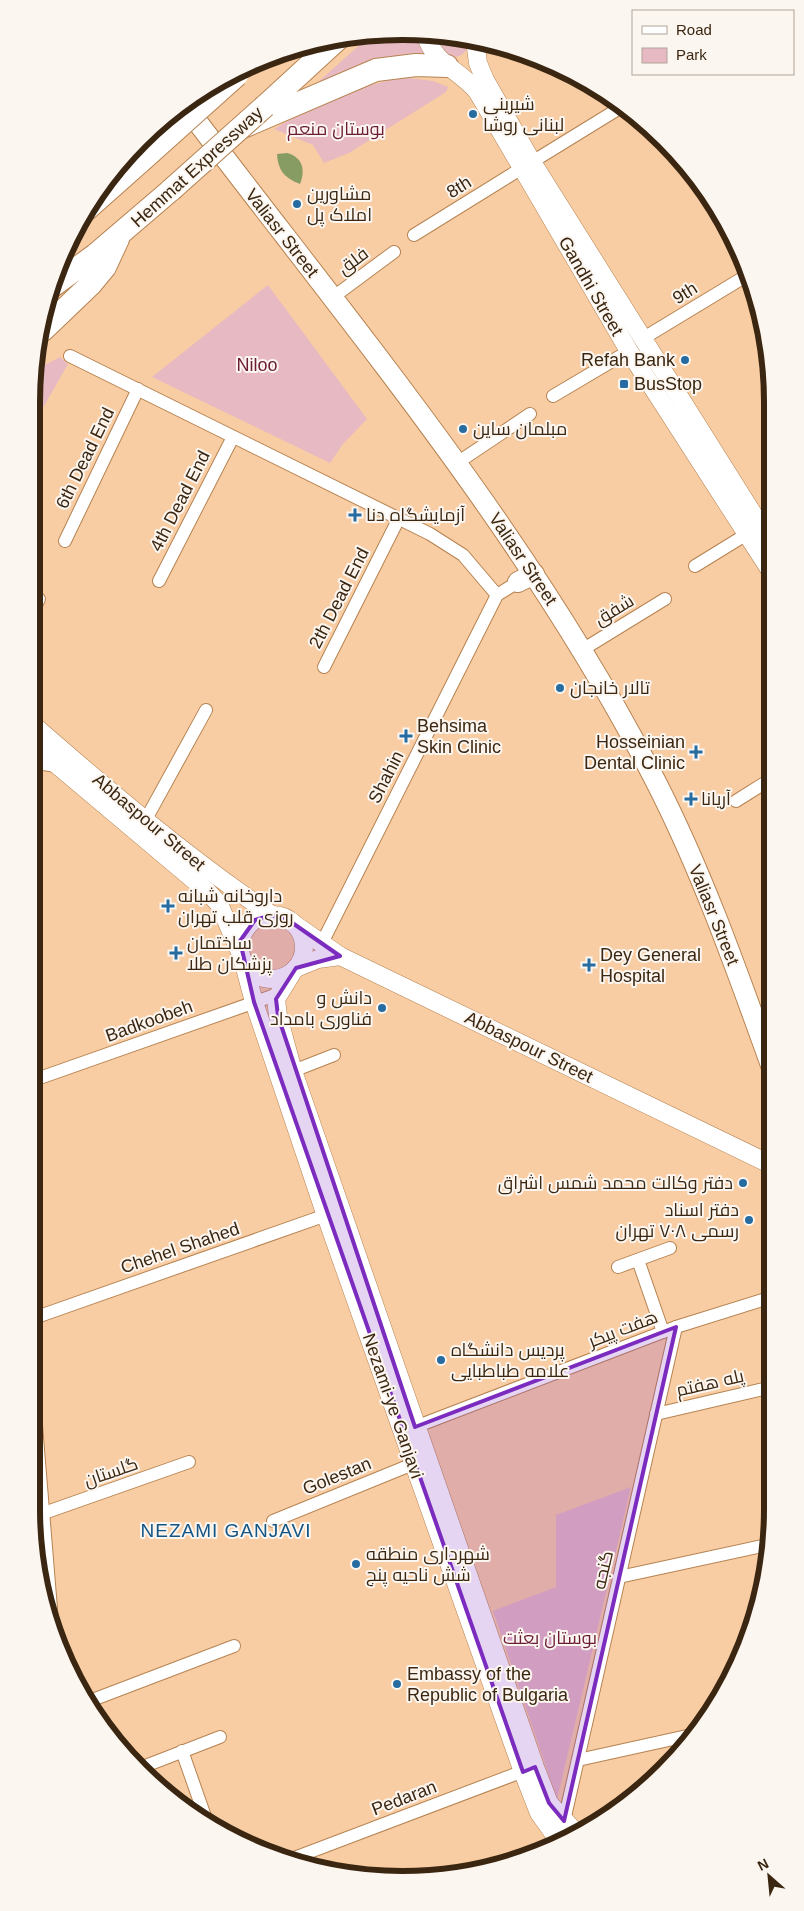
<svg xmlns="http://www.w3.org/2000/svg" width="804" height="1911" viewBox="0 0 804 1911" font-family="Arial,Cairo,sans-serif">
	<rect width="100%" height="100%" fill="#f9cda4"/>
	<g fill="#e7b9c2">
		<polygon points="373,33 419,33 426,59 299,99"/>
		<path d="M437,34L466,38C471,50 463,56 452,58L443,50Z"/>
		<path d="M402,77L433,81L448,87L446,92L349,153L324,163L313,145L274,129C313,105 358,87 402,77Z"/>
		<polygon points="268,285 367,419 343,444 330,463 152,377"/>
		<polygon points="60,357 68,364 44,406 38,404 31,417 37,369"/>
		<polygon points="631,1487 557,1799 493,1611 556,1587 556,1515"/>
	</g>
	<path fill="#879c63" d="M287,153C302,157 306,169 300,184C284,178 278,170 277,154Z"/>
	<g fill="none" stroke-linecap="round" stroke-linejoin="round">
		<defs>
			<g id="street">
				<polyline points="532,162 623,106"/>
				<polyline points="414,235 522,168"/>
				<polyline points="332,298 394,252"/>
				<polyline points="642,339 746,276"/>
				<polyline points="70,356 430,534 463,555 497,595"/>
				<polyline points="553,396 629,351"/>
				<polyline points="457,463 530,414"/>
				<polyline points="65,541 138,389"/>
				<polyline points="695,566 747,534"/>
				<polyline points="159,581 233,437"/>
				<polyline points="31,615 39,599"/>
				<polyline points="582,650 665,599"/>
				<polyline points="324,667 399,518"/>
				<polyline points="31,762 56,766"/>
				<polyline points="736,801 771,779"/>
				<polyline points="145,821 206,710"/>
				<polyline points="322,943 497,595 518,582"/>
				<polyline points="755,1023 771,1014"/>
				<polyline points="293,1071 334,1055"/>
				<polyline points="31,1081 278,994"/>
				<polyline points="638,1260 663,1332"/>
				<polyline points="618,1267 670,1248"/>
				<polyline points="31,1319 332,1213"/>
				<polyline points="31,1364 53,1633"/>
				<polyline points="656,1414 772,1387"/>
				<polyline points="415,1427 676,1327 772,1297"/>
				<polyline points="44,1513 189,1462"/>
				<polyline points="273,1521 413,1464"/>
				<polyline points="619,1577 767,1545"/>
				<polyline points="87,1702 234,1646"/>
				<polyline points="182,1751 207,1822"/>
				<polyline points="578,1760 696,1734"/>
				<polyline points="140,1768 220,1737"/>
				<polyline points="564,1821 676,1327"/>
				<polyline points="286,1861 529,1769"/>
			</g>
			<g id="secondary">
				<path d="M425,34C436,66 456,67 477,91L629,351L770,570"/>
				<polyline points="475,40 478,63 485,80 532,162 770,541"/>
				<path d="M31,723C109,791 186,857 272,915"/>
				<polyline points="31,743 207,891 219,904 239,950"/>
				<circle cx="272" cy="947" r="32"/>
				<polyline points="291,922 340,956 772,1165"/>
				<polyline points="244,964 254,1002 326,1216 523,1772 539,1813 559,1841"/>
				<polyline points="296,968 318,959 340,956"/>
				<polyline points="292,973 276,999 278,1016 293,1071 535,1767 549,1803 577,1834"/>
			</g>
			<g id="primary">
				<path d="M183,103C349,323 530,536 656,782C703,874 737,971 772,1068"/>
				<polyline points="518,582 534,574"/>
			</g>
			<g id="highway">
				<polyline points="265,106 338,39"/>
				<polyline points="243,127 376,70 416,65 447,66"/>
				<polyline points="86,210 140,162"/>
				<polyline points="50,288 95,255 171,190"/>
				<polyline points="43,330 91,284 105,267 118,239"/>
			</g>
		</defs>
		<use href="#street" stroke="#b68351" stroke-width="14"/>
		<use href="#secondary" stroke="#b68351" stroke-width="19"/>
		<use href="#primary" stroke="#b68351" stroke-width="22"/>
		<use href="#highway" stroke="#b68351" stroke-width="24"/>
		<use href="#street" stroke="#fff" stroke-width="12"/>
		<use href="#secondary" stroke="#fff" stroke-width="18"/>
		<use href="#primary" stroke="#fff" stroke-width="20"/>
		<use href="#highway" stroke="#fff" stroke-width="22"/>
		<defs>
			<g id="highway-bridge">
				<polyline points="140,162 237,75"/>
				<polyline points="171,190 265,106"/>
			</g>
		</defs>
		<use href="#highway-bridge" stroke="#b68351" stroke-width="24" stroke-linecap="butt"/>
		<use href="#highway-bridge" stroke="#fff" stroke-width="22"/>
	</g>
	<path fill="#7b2cbf" fill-opacity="0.2" stroke="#7b2cbf" stroke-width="4" stroke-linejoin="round" d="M272,915L291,922L340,956L296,968L276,999L278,1016L415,1427L676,1327L564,1821L549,1803L535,1767L523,1772L254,1002L240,941L255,920Z"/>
	<g fill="#266ca0" stroke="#fcf6f1" stroke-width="2">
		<circle cx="473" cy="114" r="5"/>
		<circle cx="297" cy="204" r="5"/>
		<circle cx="685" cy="360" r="5"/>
		<rect x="619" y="379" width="10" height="10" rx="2.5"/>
		<circle cx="463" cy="429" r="5"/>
		<path d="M352.5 507.5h5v5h5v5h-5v5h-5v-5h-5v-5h5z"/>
		<circle cx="560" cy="688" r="5"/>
		<path d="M403.5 728.5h5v5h5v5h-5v5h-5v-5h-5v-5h5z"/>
		<path d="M693.5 744.5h5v5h5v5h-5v5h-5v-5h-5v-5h5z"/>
		<path d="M688.5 791.5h5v5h5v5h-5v5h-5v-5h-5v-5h5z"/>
		<path d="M165.5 898.5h5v5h5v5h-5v5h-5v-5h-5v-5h5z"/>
		<path d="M173.5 945.5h5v5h5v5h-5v5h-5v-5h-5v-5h5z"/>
		<path d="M586.5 957.5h5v5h5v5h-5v5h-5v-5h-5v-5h5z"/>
		<circle cx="382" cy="1008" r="5"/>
		<circle cx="743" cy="1183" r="5"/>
		<circle cx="749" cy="1220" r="5"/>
		<circle cx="441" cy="1360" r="5"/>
		<circle cx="356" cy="1564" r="5"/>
		<circle cx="397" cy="1684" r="5"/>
	</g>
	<g text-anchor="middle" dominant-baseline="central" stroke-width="4" stroke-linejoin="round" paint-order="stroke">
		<g font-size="18" fill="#3b2711" stroke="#fcf6f1" text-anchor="start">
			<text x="483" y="104">شیرینی<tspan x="483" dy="21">لبنانی روشا</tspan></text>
			<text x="307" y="194">مشاورین<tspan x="307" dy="21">املاک پل</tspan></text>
			<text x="675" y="360" text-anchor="end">Refah Bank</text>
			<text x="634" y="384">BusStop</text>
			<text x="473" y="429">مبلمان ساین</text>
			<text x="366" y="515">آزمایشگاه دنا</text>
			<text x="570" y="688">تالار خانجان</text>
			<text x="417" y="726">Behsima<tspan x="417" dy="21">Skin Clinic</tspan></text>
			<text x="685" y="742" text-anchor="end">Hosseinian<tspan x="685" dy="21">Dental Clinic</tspan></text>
			<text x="701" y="799">آریانا</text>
			<text x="178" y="896">داروخانه شبانه<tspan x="178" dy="21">روزی قلب تهران</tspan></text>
			<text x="187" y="943">ساختمان<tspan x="187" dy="21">پزشکان طلا</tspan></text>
			<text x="600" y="955">Dey General<tspan x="600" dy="21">Hospital</tspan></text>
			<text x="372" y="998" text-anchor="end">دانش و<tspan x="372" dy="21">فناوری بامداد</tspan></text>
			<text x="733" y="1183" text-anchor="end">دفتر وکالت محمد شمس اشراق</text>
			<text x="739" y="1210" text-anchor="end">دفتر اسناد<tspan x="739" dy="21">رسمی ۷۰۸ تهران</tspan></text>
			<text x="451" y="1350">پردیس دانشگاه<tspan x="451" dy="21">علامه طباطبایی</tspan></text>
			<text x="366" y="1554">شهرداری منطقه<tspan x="366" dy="21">شش ناحیه پنج</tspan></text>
			<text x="407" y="1674">Embassy of the<tspan x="407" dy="21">Republic of Bulgaria</tspan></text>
		</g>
		<g font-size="18" fill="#6b1d36" stroke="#fcf6f1">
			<text x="336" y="129">بوستان منعم</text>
			<text x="257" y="365">Niloo</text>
			<text x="550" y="1638">بوستان بعثت</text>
		</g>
		<g font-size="18" fill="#3b2711" stroke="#fcf6f1">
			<text transform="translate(197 167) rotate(-42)">Hemmat Expressway</text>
			<text transform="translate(459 187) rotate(-32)">8th</text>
			<text transform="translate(282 233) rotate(52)">Valiasr Street</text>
			<text transform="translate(353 261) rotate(-37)">فلق</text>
			<text transform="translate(591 286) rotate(60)">Gandhi Street</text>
			<text transform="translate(685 293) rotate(-32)">9th</text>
			<text transform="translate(85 458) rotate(-64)">6th Dead End</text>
			<text transform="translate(180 501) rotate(-63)">4th Dead End</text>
			<text transform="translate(523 559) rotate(56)">Valiasr Street</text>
			<text transform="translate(339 598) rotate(-63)">2th Dead End</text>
			<text transform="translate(614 610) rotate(-31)">شفق</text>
			<text transform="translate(386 777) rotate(-63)">Shahin</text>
			<text transform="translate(149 822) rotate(40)">Abbaspour Street</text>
			<text transform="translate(714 915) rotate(68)">Valiasr Street</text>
			<text transform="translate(149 1021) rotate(-20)">Badkoobeh</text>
			<text transform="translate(529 1047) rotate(26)">Abbaspour Street</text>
			<text transform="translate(180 1248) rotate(-19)">Chehel Shahed</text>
			<text transform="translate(623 1329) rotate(-21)">هفت پیکر</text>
			<text transform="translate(710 1383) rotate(-13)">پله هفتم</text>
			<text transform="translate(393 1406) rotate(71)">Nezami-ye Ganjavi</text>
			<text transform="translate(111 1472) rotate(-19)">گلستان</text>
			<text transform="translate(337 1476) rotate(-22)">Golestan</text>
			<text transform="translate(603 1570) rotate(-77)">گنجه</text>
			<text transform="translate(404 1798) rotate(-21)">Pedaran</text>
		</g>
		<g font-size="19" letter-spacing="1" fill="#135685" stroke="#fcf6f1">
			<text x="226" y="1530">NEZAMI GANJAVI</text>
		</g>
	</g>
	<path d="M0 0H804V1911H0ZM402 40H402A362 362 0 0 1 764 402V1509A362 362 0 0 1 402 1871H402A362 362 0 0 1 40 1509V402A362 362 0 0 1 402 40Z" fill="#fcf6f1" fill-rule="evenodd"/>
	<path fill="none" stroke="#3b2711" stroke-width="6" d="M402 40H402A362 362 0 0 1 764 402V1509A362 362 0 0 1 402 1871H402A362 362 0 0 1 40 1509V402A362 362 0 0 1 402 40Z"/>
	<rect x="632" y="10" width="162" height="65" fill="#fcf6f1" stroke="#afa397"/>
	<rect x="642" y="26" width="25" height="8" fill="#ffffff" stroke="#afa397"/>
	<text x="676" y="35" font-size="15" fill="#3b2711">Road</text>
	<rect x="642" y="48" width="25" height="15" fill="#e7b9c2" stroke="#afa397"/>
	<text x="676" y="60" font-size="15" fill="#3b2711">Park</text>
	<g transform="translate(769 1876) rotate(333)" stroke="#fcf6f1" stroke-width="4" paint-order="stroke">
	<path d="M0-4L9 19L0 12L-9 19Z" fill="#3b2711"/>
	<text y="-8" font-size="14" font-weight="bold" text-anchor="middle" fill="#3b2711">N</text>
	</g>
</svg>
